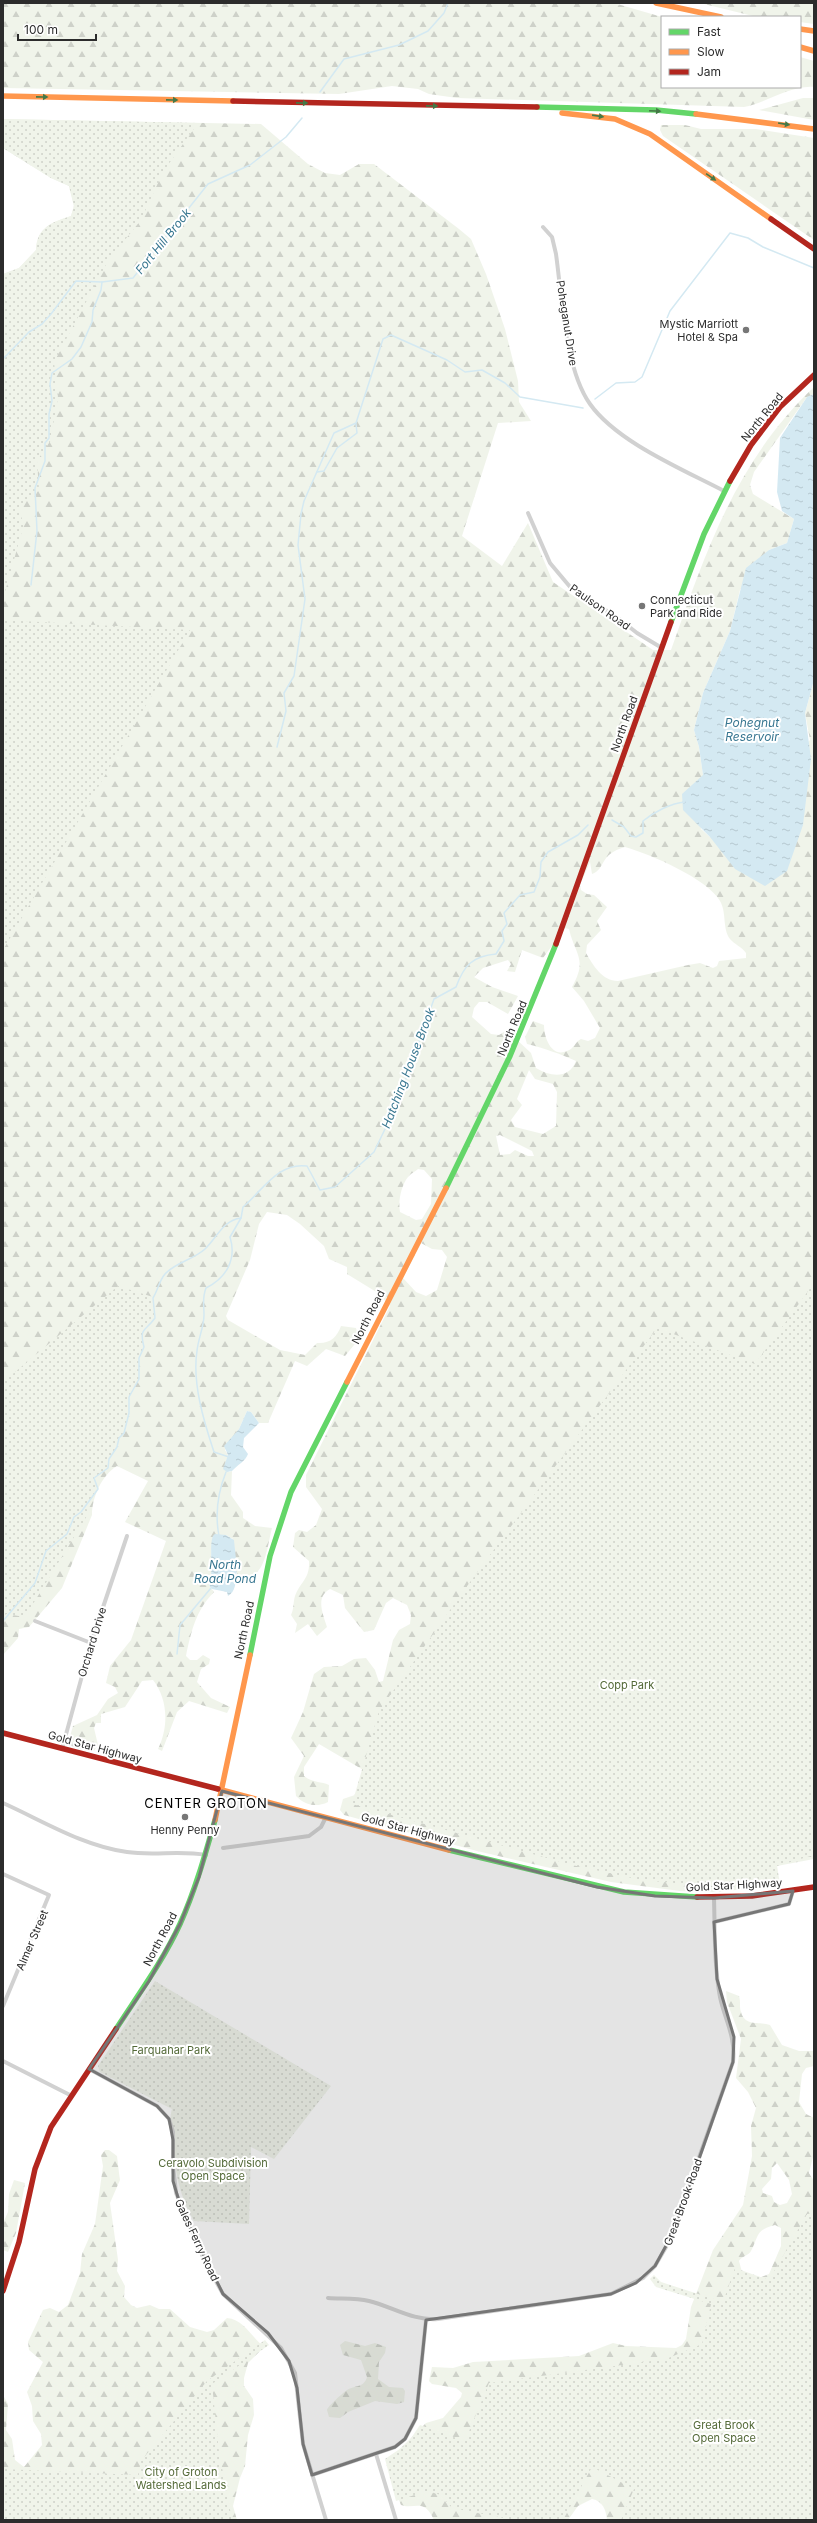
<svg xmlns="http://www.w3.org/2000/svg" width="817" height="2523" viewBox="0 0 817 2523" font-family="Inter,sans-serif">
	<defs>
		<pattern id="forest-firs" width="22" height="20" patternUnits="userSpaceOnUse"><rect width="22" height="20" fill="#f0f4ea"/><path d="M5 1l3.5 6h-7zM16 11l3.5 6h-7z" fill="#ced1c9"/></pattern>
		<pattern id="park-dots" width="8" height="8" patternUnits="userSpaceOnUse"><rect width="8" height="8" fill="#f0f4ea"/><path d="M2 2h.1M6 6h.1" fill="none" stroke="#ced1c9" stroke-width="1.8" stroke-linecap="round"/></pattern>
		<pattern id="water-ripples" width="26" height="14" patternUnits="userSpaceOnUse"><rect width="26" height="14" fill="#d4e9f2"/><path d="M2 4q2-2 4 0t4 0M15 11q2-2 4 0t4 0" fill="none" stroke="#b6c8d0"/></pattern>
	</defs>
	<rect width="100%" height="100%" fill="#fff"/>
	<g fill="url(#forest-firs)" fill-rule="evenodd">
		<path d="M3,3H614L662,17V87H800V57L814,61V87C791,85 766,103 744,107L457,98L429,94L418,89L392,86L339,94L3,88Z"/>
		<polygon points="700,3 814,3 814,24 800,22 800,17 757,17"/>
		<polygon points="803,98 814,98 814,120 759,110"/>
		<path d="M3,119L261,124L308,164L325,173L340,175L359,164H374L459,229L471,239L486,274L505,329L518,381L519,402L531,421L498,423L462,536L502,566L528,523L553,582L653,650H671C706,551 736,461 814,387V394L807,397L754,472L750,485L753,494L794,519L787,543L769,550L740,590L730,631L703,693L694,730L699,747L703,775L701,829L710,837L810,740L805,713L814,680V1859L777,1866L778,1886L715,1892L680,1891L611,1882L477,1851L344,1815L340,1810L343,1799L355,1795L365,1771L319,1744L304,1767V1776C313,1783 320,1781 329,1785L328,1802C316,1808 305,1805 296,1796L294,1777L304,1756L291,1738L303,1712L314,1674L324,1667L342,1666L354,1659L366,1658L375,1670L379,1682L383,1681L393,1640L399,1630L410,1624L411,1615L407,1605L393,1598L386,1603L374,1630L364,1632L345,1608L343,1595L330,1589C315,1597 323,1614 327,1627L317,1636L308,1624L295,1633L297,1624L291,1615C294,1609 293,1603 295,1596C300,1582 310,1579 309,1561L293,1547L295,1533L299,1530L307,1532L316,1525L322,1509L306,1487V1475L390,1306L378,1293L347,1274V1267L329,1259L324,1246L300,1224L287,1215L267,1212L259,1224L250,1260L226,1316L228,1320L280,1350L305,1355L317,1343C330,1344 337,1337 341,1326L356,1328L359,1339L345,1356L326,1349L307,1366L295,1361L268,1423H259L251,1412L247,1411L239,1429L225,1450L228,1455L224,1468L229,1472L232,1471L231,1495L243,1512V1518L255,1526L272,1528C267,1546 265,1587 237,1574L233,1539L226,1535L211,1550L212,1575L209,1585L214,1592C196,1610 191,1632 186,1656L190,1660H197L203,1655L210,1659L209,1664L201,1669L197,1682L211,1698L230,1707L227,1713L189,1701L177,1712L162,1751L158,1749C169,1727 168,1699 153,1680L142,1681L125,1707L101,1714V1723H96L94,1728L98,1745L94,1751C85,1751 74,1749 68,1743L73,1726L97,1715L108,1699L118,1693L115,1687L106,1683L110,1666L131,1640L166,1541L125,1522L148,1481L117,1466C102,1475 92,1497 92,1515L62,1588L29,1627L19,1629L18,1638L3,1655V274L19,268L36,250C37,228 52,222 71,216L74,206L69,186L51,178L3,148ZM625,847C650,854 708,879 720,901C727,913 722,928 730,939C734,944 742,947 746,953V958L719,961L717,966L713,968L700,963L688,965L618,981C602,981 593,965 586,953L587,945L601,930L597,921L607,907L594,895L587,894L581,890L580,885L590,862L592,874C606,869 599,854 625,847ZM565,928L569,929C575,955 588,959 572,987L584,1001L600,1028L595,1038L588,1041L581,1039C575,1042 574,1049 567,1051C551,1058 544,1037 544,1025L533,1021L525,1037L527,1044C543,1048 561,1054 576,1061C569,1079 551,1077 536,1068L531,1053L516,1039L514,1031L509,1029L499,1035L491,1034L472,1017L474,1008L479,1002H487L508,1014L518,996L492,987L474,977L483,968L508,960L511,964L507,971L515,972L522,950L543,958ZM529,1070L535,1079L553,1084L557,1092L556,1126L543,1134L515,1127L511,1120L522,1105L517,1099ZM500,1135L532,1151L534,1156H528L515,1150L510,1154L500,1155L496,1136ZM418,1169L424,1170L432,1179L431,1204L422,1219L416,1220L400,1212C398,1201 401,1186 408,1177C411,1173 415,1172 418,1169ZM421,1243L432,1249L442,1250L447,1257L437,1290L426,1296L416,1292L403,1278Z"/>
		<polygon points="661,125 685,125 701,129 756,129 814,138 814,240 663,136 660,130"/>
		<path d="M726,1991L739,1996C741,2002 739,2007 741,2012C745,2027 759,2021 770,2025L782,2045L799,2051H814V2066L806,2068L802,2074L799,2102L806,2114L814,2118V2153L809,2173L814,2181V2520H607C606,2510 603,2501 592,2499L578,2506L568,2520H434C424,2497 414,2510 401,2505L398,2498V2451L426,2423L443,2418L461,2397L462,2393L456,2388L432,2384L429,2381L432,2367L453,2368L473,2362L579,2356L613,2343L626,2346L676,2348L682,2345L686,2339L691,2307L713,2250L743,2205L752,2156L751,2126L756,2108L748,2092L736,2078L741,2039L727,2002ZM777,2163L789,2180L792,2194L787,2203L780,2205L774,2202L772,2196L763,2193L762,2189L771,2179L772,2168ZM775,2225L781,2228V2246L769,2274L759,2278L742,2272L739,2261C742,2256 748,2256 751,2251C759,2236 755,2230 775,2225Z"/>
		<path d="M105,2150H109L117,2156L119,2173L120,2180L110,2203L118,2260L117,2271L125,2286L124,2297L131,2305L137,2308L150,2305L159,2309H170L190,2327L207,2332L214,2330L227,2318C243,2319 251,2336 262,2345L260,2351L248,2363L244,2378V2386L253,2399L254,2415L248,2435L245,2466L240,2478L233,2506L237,2520H3V2395L8,2404L6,2430L12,2439L15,2460L24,2467L42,2445L41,2434L33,2421L32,2406L27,2392L43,2362L29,2350L28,2342L43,2310L50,2308L59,2312L68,2305L80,2273L82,2254L95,2224L103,2166L101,2155Z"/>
		<polygon points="14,2180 25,2183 16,2233 8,2252 3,2250 3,2223 8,2212 9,2194"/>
		<path d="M345,2341L365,2346L375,2343L386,2347L385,2353L379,2362L378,2379L389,2387L403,2388L405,2391L404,2402L397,2404L375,2401L348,2412L340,2418L329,2417L327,2410C328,2406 343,2393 347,2390C355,2385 364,2388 367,2377L361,2360L343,2355L340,2345Z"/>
	</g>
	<g fill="url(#park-dots)">
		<path d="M3,119L198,123L163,172L141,220L108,261L54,362L58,398L52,431L53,437L37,461L39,490L20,506L19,511L24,524L3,599V274L19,268L36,250C37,227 51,223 71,216L74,206L69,186L51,178L3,148Z"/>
		<polygon points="3,620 190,630 3,950"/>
		<polygon points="814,1283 814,1855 777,1866 780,1884 708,1886 641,1880 572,1865 352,1804 379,1711 462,1593 657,1328 755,1364"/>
		<path d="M118,1286L153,1297C151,1304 158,1313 155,1319C154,1320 152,1321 150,1323C140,1331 142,1336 144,1347L139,1358V1379L129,1397V1413L124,1433L119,1438L117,1447L109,1459L108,1468L94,1478L97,1490L84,1508L90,1511L25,1617L6,1614L3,1618V1382Z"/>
		<path d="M155,1981L331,2086L274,2159L251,2147L249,2224L194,2221C178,2192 174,2168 173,2136C172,2125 169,2119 172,2109L100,2072L98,2066Z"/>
		<polygon points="814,2213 814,2520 621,2520 634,2489 592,2467 563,2520 514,2520 452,2508 441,2495 427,2491 396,2501 385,2459 407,2444 420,2425 465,2441 489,2383 666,2359 702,2344 711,2304 656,2287 650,2279 654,2275 661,2282 723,2302 735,2268 769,2280 807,2214"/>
		<polygon points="265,2340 269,2345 212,2384 219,2452 232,2520 3,2520 3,2469 138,2475 141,2461 207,2381"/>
	</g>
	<g fill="url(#water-ripples)">
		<polygon points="814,394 814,680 805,713 811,759 803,825 787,871 765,886 735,869 710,837 683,810 682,794 703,775 699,747 694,730 703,693 730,631 746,568 769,550 787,543 794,519 782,511 777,492 780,438 807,397"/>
		<path d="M247,1411L251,1412L259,1423L244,1438L243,1447L248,1454C245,1462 237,1465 232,1471L227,1472L223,1469L228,1455L224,1446L239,1429Z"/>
		<path d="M215,1534L226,1535L234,1540C235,1554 242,1589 228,1596L227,1592L212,1589L209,1585C215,1573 207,1538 215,1534Z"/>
	</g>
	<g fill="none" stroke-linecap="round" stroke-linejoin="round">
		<g stroke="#d4e9f2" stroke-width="1.5">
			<polyline points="320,92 344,59 399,45 428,31 444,13 448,3"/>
			<polyline points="3,359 29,332 42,324 51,314 76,281 102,282 133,278 208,184 250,165 286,137 302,118"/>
			<polyline points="595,399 616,383 635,382 642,377 670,311 730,233 748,238 763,247 814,268"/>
			<polyline points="317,472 324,471 337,448 357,433 356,424"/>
			<polyline points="31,585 37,531 35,488 45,461 45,443 49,438 49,414 52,401 50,384 52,373 72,359 81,347 92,322 93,310 101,290 102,282"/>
			<polyline points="277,747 286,711 284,693 294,676 305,599 298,545 301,514 304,501 334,433 356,423 383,339 391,335 447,360 465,372 482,370 505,383 520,397 583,408"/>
			<path d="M612,820L624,827L631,836L636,837L643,833V821C654,812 671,803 685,802"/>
			<path d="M229,1457L214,1452C204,1422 192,1383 197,1351C198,1339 204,1327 204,1315C204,1304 202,1298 206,1288C226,1278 237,1260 230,1237L241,1218L243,1207C263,1190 278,1162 307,1166L320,1190L335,1187L374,1152L397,1104L434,999L456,987C464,965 473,956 496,954L504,941L502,931L507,924L504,913L520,895L534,892L540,877L541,862L548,852L578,835L588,825"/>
			<path d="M219,1536C215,1515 218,1492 226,1472"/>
			<path d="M3,1621L35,1583L46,1551L67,1534L74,1517L81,1512L98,1489L94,1478L108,1468L109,1459L117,1447L119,1438L124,1433L129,1413V1397L139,1379V1358L144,1347C139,1327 145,1332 155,1318L153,1298C158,1290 159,1281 165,1274C176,1262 193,1260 205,1249C216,1239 223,1220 241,1218"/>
			<polyline points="177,1654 180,1625 211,1588"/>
		</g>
		<g stroke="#d1d1d1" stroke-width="4">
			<path d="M543,227L552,237L556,254C562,297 565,369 590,404C617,442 682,469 724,491"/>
			<polyline points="528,513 550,563 571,588 618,618 637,633 662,648"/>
			<polyline points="35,1621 91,1643"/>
			<polyline points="62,1749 91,1643 127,1536"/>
			<path d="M3,1803C43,1821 83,1846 127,1852C154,1856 180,1850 206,1855"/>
			<polyline points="223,1848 309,1836 321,1827 326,1817"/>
			<polyline points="3,1874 49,1895 3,2006"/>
			<polyline points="714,1922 789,1904 793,1891"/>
			<polyline points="3,2061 70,2095"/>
			<polyline points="89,2069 157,2106 169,2119 173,2132 173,2166 176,2193 205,2262 223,2294 281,2348 295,2373 303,2444 326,2520"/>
			<path d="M328,2298C341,2299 356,2298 369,2301C393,2307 413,2321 438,2319L611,2294L643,2278L655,2266L669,2242L733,2062C736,2037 725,2020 720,1997C714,1965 715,1931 714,1898"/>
			<polyline points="376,2454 396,2520"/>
			<polyline points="312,2475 395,2447 405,2439 416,2418 426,2320"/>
		</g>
		<g stroke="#63d668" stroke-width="5.5">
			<polyline points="537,107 656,110 696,114"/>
			<polyline points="671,622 704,534 730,481"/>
			<polyline points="446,1188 510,1056 556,944"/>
			<polyline points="250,1655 270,1556 291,1492 347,1382"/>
			<polyline points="449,1850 624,1892 697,1897"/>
			<path d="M116,2029C138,1995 163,1961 180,1924C195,1891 205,1855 215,1820"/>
		</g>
		<g stroke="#ff974d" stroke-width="5.5">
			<polyline points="656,3 721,17"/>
			<polyline points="800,29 814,31"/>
			<polyline points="800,47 814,51"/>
			<polyline points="3,96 233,101"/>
			<polyline points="562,113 615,119 650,134 771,219"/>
			<polyline points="696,114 814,129"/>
			<polyline points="347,1382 446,1188"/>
			<polyline points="218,1789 449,1850"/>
			<polyline points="215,1820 250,1655"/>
		</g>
		<g stroke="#b3261e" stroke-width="5.5">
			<polyline points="233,101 537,107"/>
			<polyline points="771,219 814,249"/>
			<polyline points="730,481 751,445 780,407 814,375"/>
			<polyline points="556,944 671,622"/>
			<polyline points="3,1733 218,1789"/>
			<polyline points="697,1897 752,1896 814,1887"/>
			<polyline points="3,2291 19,2242 35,2169 51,2127 116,2029"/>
		</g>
	</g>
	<defs><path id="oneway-solid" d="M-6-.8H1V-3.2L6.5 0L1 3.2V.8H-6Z"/></defs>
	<g fill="#457847">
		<use href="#oneway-solid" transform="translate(42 97) rotate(1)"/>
		<use href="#oneway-solid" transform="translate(172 100) rotate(1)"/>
		<use href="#oneway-solid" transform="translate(302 103) rotate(1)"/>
		<use href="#oneway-solid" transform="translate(432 106) rotate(1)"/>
		<use href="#oneway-solid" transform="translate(655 111) rotate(3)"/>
		<use href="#oneway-solid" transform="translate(598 116) rotate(8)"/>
		<use href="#oneway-solid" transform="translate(784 124) rotate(9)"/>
		<use href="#oneway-solid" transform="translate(711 177) rotate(35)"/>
	</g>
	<path fill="#767676" fill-opacity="0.2" stroke="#767676" stroke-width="3" stroke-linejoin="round" d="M222,1791L597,1887L655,1896L714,1898L793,1891L789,1904L714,1922L717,1979L734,2037L733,2062L673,2233L655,2266L636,2283L611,2294L426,2320L416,2418L405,2439L395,2447L312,2475L303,2444L297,2388L289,2361L268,2333L223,2294L182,2211L173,2181V2140L169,2119L157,2106L89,2069L149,1981L180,1924L199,1877Z"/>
	<g fill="#767676" stroke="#fff" stroke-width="1.5">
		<circle cx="746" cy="330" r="4"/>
		<circle cx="642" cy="606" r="4"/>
		<circle cx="185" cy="1817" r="4"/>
	</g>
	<g text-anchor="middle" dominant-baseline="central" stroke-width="4" stroke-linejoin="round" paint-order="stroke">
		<g font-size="11" fill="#2c2c2c" stroke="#fff">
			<text transform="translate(567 323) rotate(81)">Poheganut Drive</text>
			<text transform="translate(762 417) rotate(-51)">North Road</text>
			<text transform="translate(600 607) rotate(35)">Paulson Road</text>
			<text transform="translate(624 724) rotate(-70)">North Road</text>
			<text transform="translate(512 1028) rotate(-67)">North Road</text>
			<text transform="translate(368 1317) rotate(-63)">North Road</text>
			<text transform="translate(244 1630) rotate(-78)">North Road</text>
			<text transform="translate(92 1642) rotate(-73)">Orchard Drive</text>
			<text transform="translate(95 1747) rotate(15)">Gold Star Highway</text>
			<text transform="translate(408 1829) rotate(15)">Gold Star Highway</text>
			<text transform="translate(734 1885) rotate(-3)">Gold Star Highway</text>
			<text transform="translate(160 1939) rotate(-62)">North Road</text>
			<text transform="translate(32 1940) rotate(-67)">Almer Street</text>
			<text transform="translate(683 2202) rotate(-70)">Great Brook Road</text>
			<text transform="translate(197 2240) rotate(65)">Gales Ferry Road</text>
		</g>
		<g font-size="11" fill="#2c2c2c" stroke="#fff" text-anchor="end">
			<text x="738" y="324">Mystic Marriott<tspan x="738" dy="13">Hotel &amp; Spa</tspan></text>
			<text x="650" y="600" text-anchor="start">Connecticut<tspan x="650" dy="13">Park and Ride</tspan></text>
			<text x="185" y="1830" text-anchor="middle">Henny Penny</text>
		</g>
		<g font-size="11" fill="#536937" stroke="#fff">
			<text x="627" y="1685">Copp Park</text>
			<text x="171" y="2050">Farquahar Park</text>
			<text x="213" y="2163">Ceravolo Subdivision<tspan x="213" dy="13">Open Space</tspan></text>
			<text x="724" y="2425">Great Brook<tspan x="724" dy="13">Open Space</tspan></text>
			<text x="181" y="2472">City of Groton<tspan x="181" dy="13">Watershed Lands</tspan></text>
		</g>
		<g font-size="12" font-style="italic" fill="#377690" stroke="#fff">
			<text transform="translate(163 241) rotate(-51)">Fort Hill Brook</text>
			<text x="752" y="722">Pohegnut<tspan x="752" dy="14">Reservoir</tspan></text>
			<text transform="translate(408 1068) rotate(-69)">Hatching House Brook</text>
			<text x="225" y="1564">North<tspan x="225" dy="14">Road Pond</tspan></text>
		</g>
		<g font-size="13" letter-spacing="1" fill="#000" stroke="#fff">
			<text x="206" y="1803">CENTER GROTON</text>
		</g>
	</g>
	<rect width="817" height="2523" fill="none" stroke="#2c2c2c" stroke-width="8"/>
	<rect x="661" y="16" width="140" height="72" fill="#ffffff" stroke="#ababab"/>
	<rect x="669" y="29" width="20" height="6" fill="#63d668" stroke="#ababab"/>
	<text x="697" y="36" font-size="12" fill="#2c2c2c">Fast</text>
	<rect x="669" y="49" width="20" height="6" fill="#ff974d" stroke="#ababab"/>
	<text x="697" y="56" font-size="12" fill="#2c2c2c">Slow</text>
	<rect x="669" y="69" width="20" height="6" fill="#b3261e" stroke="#ababab"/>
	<text x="697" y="76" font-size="12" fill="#2c2c2c">Jam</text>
	<path d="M18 34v6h78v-6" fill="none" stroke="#2c2c2c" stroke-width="2"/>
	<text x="24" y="34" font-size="12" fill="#2c2c2c" stroke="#ffffff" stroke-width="3" paint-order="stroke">100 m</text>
</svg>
